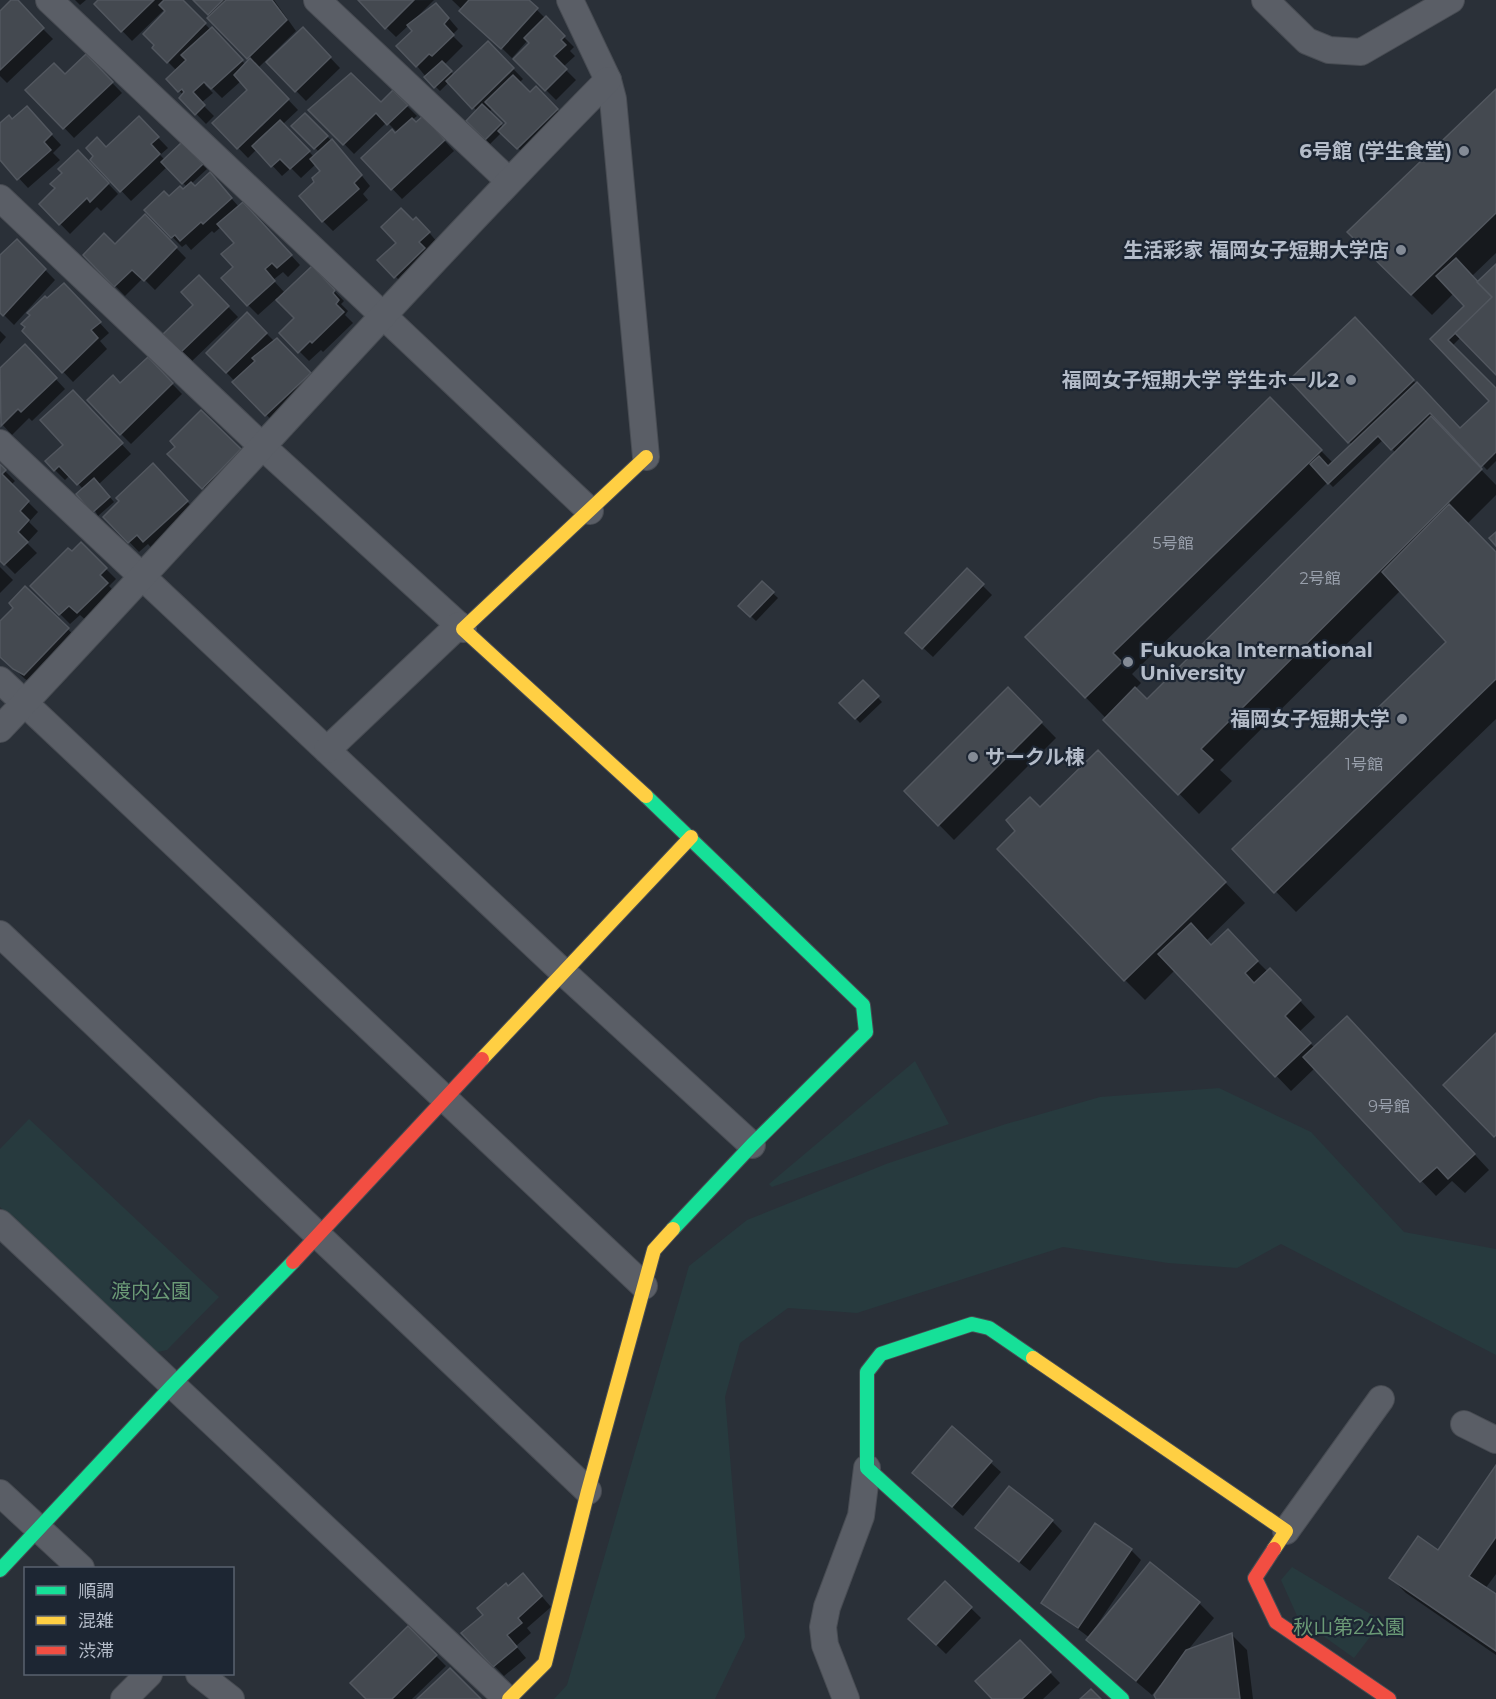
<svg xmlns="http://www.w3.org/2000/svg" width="1496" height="1699" viewBox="0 0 1496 1699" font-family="Montserrat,'Noto Sans JP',sans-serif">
	<rect width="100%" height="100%" fill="#2a3038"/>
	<g fill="#273a3e">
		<polygon points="915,1061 949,1124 772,1187 769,1184"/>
		<polygon points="1219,1088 1311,1132 1404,1232 1496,1249 1496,1355 1281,1244 1237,1268 1168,1263 1063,1247 857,1313 788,1308 740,1343 725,1397 745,1637 715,1699 554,1699 567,1685 689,1266 747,1220 886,1164 1006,1124 1100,1097"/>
		<polygon points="29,1119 219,1297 167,1350 153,1353 0,1207 0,1149"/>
		<polygon points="1292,1567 1382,1621 1354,1658 1298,1618 1281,1580"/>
	</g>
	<g fill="#0007" fill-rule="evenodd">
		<polygon points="14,0 53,39 7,83 0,76 0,13"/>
		<polygon points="75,0 86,0 80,5"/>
		<polygon points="98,0 181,0 246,65 251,60 195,0 274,0 296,31 258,68 298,110 283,124 314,157 319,152 294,126 305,115 342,151 370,186 363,194 368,200 333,231 323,221 316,182 322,171 316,164 301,178 291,168 282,176 257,149 248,158 214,123 249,90 241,81 222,98 207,83 205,85 213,93 201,103 214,116 206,124 181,98 183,95 168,79 177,71 154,48 167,11 165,9 132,41 96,4"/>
		<path d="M434,0L417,17L446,15L458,29L452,35L463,46L444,65L454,75L488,43L523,79L519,83L530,94L536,88L567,120L528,158L502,132L490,144L468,121L477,111L449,82L440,91L426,77L417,66L415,31L409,25L396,37L359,1ZM493,108L508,123L504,128L489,112Z"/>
		<polygon points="452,0 527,0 574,47 570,51 575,56 563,67 576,80 556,100 515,59 531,43 528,40 512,58"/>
		<polygon points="303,29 340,68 306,101 268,62"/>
		<polygon points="86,56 122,93 74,138 28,90 65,76"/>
		<path d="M1496,91V253L1471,277L1478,284L1496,266V373L1461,337L1452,346L1496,390V461L1487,470L1436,417L1433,420L1496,485V495L1467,524L1496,554V719L1296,912L1234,849L1449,642L1401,590L1220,770L1232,781L1199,814L1027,637L1270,399L1334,464L1353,446L1291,380L1370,335L1460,430L1491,401L1432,339L1466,306L1454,293L1432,315L1349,232ZM1383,440L1396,453L1147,701L1135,689L1141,683L1132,674L1328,482L1333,487Z"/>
		<polygon points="393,92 417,116 412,120 416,124 433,128 454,151 402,199 363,158 398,133 387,122 354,154 311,110 381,104"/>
		<polygon points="36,118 61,145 53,153 60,160 28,188 0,158 0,125"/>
		<polygon points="139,118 168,148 160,155 165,160 182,144 207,169 191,184 195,188 210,174 239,207 253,214 300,265 288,277 283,272 273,280 285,293 312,268 344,301 341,304 348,311 345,315 353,323 323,352 321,350 309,361 281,333 297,318 277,298 258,315 248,305 235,267 236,243 221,227 214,233 212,231 191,250 186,244 182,247 146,210 187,187 167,167 131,201 92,160"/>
		<polygon points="78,152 118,194 101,211 97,207 70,234 41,204 57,188"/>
		<polygon points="145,216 186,258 155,290 143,278 125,296 85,255 115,246"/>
		<polygon points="413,222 426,229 438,243 405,286 379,260 398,243"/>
		<polygon points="17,241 55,280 14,325 0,311 0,256"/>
		<polygon points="199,277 238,317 191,362 164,335 195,305"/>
		<polygon points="74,295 109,333 100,341 107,349 73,382 24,331 47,300"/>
		<polygon points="247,314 275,342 277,340 320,384 276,425 208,353"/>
		<polygon points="0,331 6,337 0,344"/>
		<polygon points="25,346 65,389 32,421 29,418 12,435 0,422 0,370"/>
		<polygon points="148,359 182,394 131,444 121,434 120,385"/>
		<polygon points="82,402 131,454 99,484 114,502 98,516 83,489 70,475 65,480 55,470"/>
		<polygon points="201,412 250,460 213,497 169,454"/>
		<polygon points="0,466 15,481 11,485 38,512 29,522 38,531 27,543 37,553 15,574 0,559"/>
		<polygon points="163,476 197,512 154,551 148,544 139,552 105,517"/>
		<polygon points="81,544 116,579 109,586 117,594 88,622 80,615 70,624 32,586"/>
		<polygon points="0,567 13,580 0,593"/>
		<polygon points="967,570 992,595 933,657 907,633"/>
		<polygon points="762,583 778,598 756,621 740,606"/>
		<polygon points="25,588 78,639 35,684 25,679 0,655 0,623 15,608"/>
		<polygon points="863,682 882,702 860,723 841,703"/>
		<polygon points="1008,689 1056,738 954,840 906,791"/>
		<polygon points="1119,772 1245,903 1206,941 1212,946 1243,947 1268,972 1285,985 1315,1017 1299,1032 1315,1048 1362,1033 1489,1170 1465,1193 1452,1181 1436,1196 1315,1068 1291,1091 1175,970 1145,1000 1125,980 1040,809"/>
		<polygon points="952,1428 1001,1472 963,1516 924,1483"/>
		<polygon points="1496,1468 1496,1574 1485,1589 1496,1596 1496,1655 1406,1593 1391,1578 1438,1552"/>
		<polygon points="1052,1521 1062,1531 1030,1571 977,1528"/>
		<polygon points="1131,1550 1141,1560 1093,1631 1199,1603 1214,1618 1188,1650 1232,1635 1247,1650 1253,1699 1158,1699 1162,1686 1160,1685 1152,1695 1104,1655 1088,1640 1090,1638 1043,1603"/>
		<polygon points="945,1583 981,1618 946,1654 920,1629"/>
		<polygon points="532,1585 551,1607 527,1628 531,1633 516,1646 526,1658 504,1676 463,1633 485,1615 508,1588"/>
		<polygon points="408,1628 446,1666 412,1699 368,1699"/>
		<polygon points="1020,1642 1060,1683 1043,1699 995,1699"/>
	</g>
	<g fill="#444950" stroke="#52575f" stroke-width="1.5">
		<polygon points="11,0 18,0 44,28 0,70 0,11"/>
		<polygon points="98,0 154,0 121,32 94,4"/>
		<polygon points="164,0 183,0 206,23 167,63 152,48 154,45 143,34 165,11 159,5"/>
		<polygon points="193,0 223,0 208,15"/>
		<polygon points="226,0 272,0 287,20 247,59 207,18"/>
		<polygon points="358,0 414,0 385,29"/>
		<polygon points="469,0 529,0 538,8 501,49 459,11"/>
		<polygon points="436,3 449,18 444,24 454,35 432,56 429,54 416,67 396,46 412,31 407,25"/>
		<polygon points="546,16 565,36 561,40 566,45 554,56 567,69 545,91 513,59 529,43 524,38"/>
		<polygon points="212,27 243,60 211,89 204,82 193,92 205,105 195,115 179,98 184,92 182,89 178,92 166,79 186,60 181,55"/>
		<polygon points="303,27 331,57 295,92 266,62"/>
		<polygon points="488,41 514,68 472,109 446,81"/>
		<polygon points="86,54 113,82 63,129 25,90 54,63 65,74"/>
		<polygon points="250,58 289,99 237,149 212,123 247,90 234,75"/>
		<polygon points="442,61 452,71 434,88 424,77"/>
		<polygon points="351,73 381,102 393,90 408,105 387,125 376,113 343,145 308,110"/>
		<polygon points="513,75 530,92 536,86 558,109 517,149 498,131 506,123 485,102"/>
		<polygon points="1496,89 1496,213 1411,295 1347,232"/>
		<polygon points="482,104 502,123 485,140 466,121"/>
		<polygon points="27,106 52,134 44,142 51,150 17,180 0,160 0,123 9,115 12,119"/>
		<polygon points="305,113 328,136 314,149 291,126"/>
		<polygon points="139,116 159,137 151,144 160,154 120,192 90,160 93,156 86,148 97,137 106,147"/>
		<polygon points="423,116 445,140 391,190 361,158 392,129 395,133 412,118 416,122"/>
		<polygon points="280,120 310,151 290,169 280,159 271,167 252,146"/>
		<polygon points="332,139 362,175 354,183 359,189 322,222 299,196 314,182 312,178 320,171 310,159"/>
		<polygon points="182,142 203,164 182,184 161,162"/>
		<polygon points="78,150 109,183 90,202 87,198 59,225 39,204 55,188 50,184 62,173 58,169"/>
		<polygon points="210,172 232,198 203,224 201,222 180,241 175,235 171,238 144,210 164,191 169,196 180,186 183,189 191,182 195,186"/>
		<polygon points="243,202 292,255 277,268 272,263 265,269 275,281 247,306 221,278 233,267 221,254 234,243 217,224"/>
		<polygon points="401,208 413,220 416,217 430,232 419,242 425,248 394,278 377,260 396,243 381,227"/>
		<polygon points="145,214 177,247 144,281 132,270 114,287 83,255 104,233 115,244"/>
		<polygon points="17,239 46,269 3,316 0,313 0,255"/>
		<polygon points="1456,258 1493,298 1448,340 1496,388 1496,452 1481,467 1430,413 1391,450 1378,436 1328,484 1310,464 1319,456 1328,466 1417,382 1460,428 1489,401 1430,339 1464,306 1436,276"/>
		<polygon points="1496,264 1496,375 1455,333 1492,297 1477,282"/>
		<polygon points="312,266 335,290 333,293 339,300 336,304 344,312 312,343 310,341 298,353 279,333 294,318 276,300"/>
		<polygon points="199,275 229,306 180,353 162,335 193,305 181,292"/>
		<polygon points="64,283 101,322 91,330 98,338 62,373 22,331 25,327 21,324 30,315 27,313 45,296 47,298"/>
		<polygon points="247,312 267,333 226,373 206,353"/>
		<polygon points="1355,317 1414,380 1348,443 1289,380"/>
		<polygon points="277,338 311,373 265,416 232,382 255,361 252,358"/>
		<polygon points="25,344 57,378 21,412 18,409 1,426 0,368"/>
		<polygon points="148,357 173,383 120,435 87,400 113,375 120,383"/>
		<polygon points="73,390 123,443 77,485 59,466 54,471 45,461 63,445 40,420"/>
		<polygon points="1270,397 1322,450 1113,653 1122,662 1085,698 1025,637"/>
		<polygon points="201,410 241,449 202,489 167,454 175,447 170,441"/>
		<polygon points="1431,416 1482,469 1201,749 1213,760 1178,795 1103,720 1135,687 1147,699"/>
		<polygon points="153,463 188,501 143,542 137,535 128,543 103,517 119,501 116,498"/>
		<polygon points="0,464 6,470 2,474 29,501 20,511 29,520 18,532 28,542 4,565 0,561"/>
		<polygon points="94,478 110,497 92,513 76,494"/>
		<polygon points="1449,504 1496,552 1496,679 1274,893 1232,849 1446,642 1382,572"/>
		<polygon points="1496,532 1496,546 1489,538"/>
		<polygon points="81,542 107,568 100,575 108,583 77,613 69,606 59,615 30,586 68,548 72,551"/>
		<polygon points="967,568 984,584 922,649 905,633"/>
		<polygon points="762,581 774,592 750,617 738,606"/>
		<polygon points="25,586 69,628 24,675 13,669 0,657 0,621 13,608 9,603"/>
		<polygon points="863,680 879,696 855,719 839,703"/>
		<polygon points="1008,687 1042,722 938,826 904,791"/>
		<polygon points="1098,750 1226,882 1124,981 997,849 1015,831 1006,820 1030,797 1040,807"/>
		<polygon points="1191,923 1211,945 1228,929 1258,961 1245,973 1254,983 1270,968 1301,1000 1285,1016 1311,1043 1275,1077 1158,954"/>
		<polygon points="1347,1016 1475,1154 1448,1179 1437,1167 1420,1182 1303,1057"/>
		<polygon points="1496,1033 1496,1135 1494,1137 1443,1085"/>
		<polygon points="952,1426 992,1461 952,1507 912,1473"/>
		<polygon points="1496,1465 1496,1537 1469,1576 1496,1594 1496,1651 1389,1578 1418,1536 1438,1550"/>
		<polygon points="1009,1486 1053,1520 1019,1562 975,1528"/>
		<polygon points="1095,1523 1132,1549 1078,1628 1041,1603"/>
		<polygon points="1150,1562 1200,1602 1136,1681 1086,1640"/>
		<polygon points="523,1573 542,1596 518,1618 522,1623 507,1635 517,1647 493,1667 461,1633 483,1615 477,1608 506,1583 508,1586"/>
		<polygon points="945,1581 972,1607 936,1645 908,1619"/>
		<polygon points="408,1626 437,1655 392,1699 366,1699 350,1683"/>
		<polygon points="1232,1633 1240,1699 1156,1699 1154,1695 1186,1650"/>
		<polygon points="1020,1640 1051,1672 1022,1699 992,1699 975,1681"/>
		<polygon points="450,1668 481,1699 417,1699"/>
		<polygon points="1091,1689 1101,1699 1080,1699"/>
	</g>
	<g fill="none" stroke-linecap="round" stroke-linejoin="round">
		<defs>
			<g id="street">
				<polyline points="49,0 590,511"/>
				<polyline points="317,0 509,181"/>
				<polyline points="570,0 608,80 613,99 646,457"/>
				<polyline points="1265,0 1307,41 1329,50 1361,52 1451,0"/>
				<polyline points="0,198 263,447 463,629"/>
				<polyline points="0,443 563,972 752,1145"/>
				<polyline points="0,680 644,1286"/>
				<path d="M0,729C204,513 400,291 608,80"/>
				<polyline points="327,750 459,625"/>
				<polyline points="0,934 588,1491"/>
				<polyline points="0,1223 507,1699"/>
				<polyline points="1464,1424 1496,1440"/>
				<polyline points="0,1493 81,1568"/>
				<polyline points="1286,1531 1381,1399"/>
				<polyline points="199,1674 231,1699"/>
				<polyline points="124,1699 149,1674"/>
				<polyline points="846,1699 825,1645 823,1627 827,1607 861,1516 867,1468"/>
			</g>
			<g id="fast">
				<polyline points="646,796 863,1005 866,1032 752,1145 673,1229"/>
				<polyline points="1033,1358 989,1328 972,1324 881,1354 867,1372 867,1468 1122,1699"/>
				<polyline points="0,1570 172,1386 293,1262"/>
			</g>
			<g id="slow">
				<polyline points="646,796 463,629 646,457"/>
				<polyline points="482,1059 691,837"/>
				<polyline points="1033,1358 1286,1531 1274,1549"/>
				<polyline points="509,1699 545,1663 588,1491 654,1250 673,1229"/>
			</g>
			<g id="jam">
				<polyline points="293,1262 482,1059"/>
				<polyline points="1274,1549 1255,1578 1276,1622 1389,1699"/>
			</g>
		</defs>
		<use href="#street" stroke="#484c53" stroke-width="28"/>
		<use href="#fast" stroke="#484c53" stroke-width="16"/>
		<use href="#slow" stroke="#484c53" stroke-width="16"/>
		<use href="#jam" stroke="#484c53" stroke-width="16"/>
		<use href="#street" stroke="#5a5e66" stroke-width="26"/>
		<use href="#fast" stroke="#16e098" stroke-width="14"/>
		<use href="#slow" stroke="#ffcf43" stroke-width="14"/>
		<use href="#jam" stroke="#f24e42" stroke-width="14"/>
	</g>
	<g fill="#848b96" stroke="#1d2633" stroke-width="2">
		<circle cx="1464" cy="151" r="6"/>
		<circle cx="1401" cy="250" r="6"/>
		<circle cx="1351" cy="380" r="6"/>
		<circle cx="1128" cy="662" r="6"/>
		<circle cx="1402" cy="719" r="6"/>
		<circle cx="973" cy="757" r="6"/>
	</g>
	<g text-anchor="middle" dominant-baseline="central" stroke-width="4.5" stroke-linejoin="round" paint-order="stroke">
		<g font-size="16" fill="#989fab">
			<text x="1173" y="543">5号館</text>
			<text x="1320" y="578">2号館</text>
			<text x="1364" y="764">1号館</text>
			<text x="1389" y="1106">9号館</text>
		</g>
		<g font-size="20" font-weight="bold" fill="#b4bcc9" stroke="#1d2633" text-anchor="end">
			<text x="1452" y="151">6号館 (学生食堂)</text>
			<text x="1389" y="250">生活彩家 福岡女子短期大学店</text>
			<text x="1339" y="380">福岡女子短期大学 学生ホール2</text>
			<text x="1140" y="650" text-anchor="start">Fukuoka International<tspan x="1140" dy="23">University</tspan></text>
			<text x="1390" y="719">福岡女子短期大学</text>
			<text x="985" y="757" text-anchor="start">サークル棟</text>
		</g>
		<g font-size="20" fill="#6b9a76" stroke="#1d2633">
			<text x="151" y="1291">渡内公園</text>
			<text x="1349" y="1627">秋山第2公園</text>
		</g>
	</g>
	<rect x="24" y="1567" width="210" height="108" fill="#1d2633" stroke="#59626f" stroke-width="1.5"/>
	<rect x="36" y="1586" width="30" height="9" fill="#16e098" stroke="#59626f" stroke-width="1.5"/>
	<text x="78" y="1597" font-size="18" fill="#b4bcc9">順調</text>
	<rect x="36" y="1616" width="30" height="9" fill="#ffcf43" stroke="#59626f" stroke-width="1.5"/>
	<text x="78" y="1627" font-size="18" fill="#b4bcc9">混雑</text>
	<rect x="36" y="1646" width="30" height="9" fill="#f24e42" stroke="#59626f" stroke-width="1.5"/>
	<text x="78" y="1657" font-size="18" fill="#b4bcc9">渋滞</text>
</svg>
